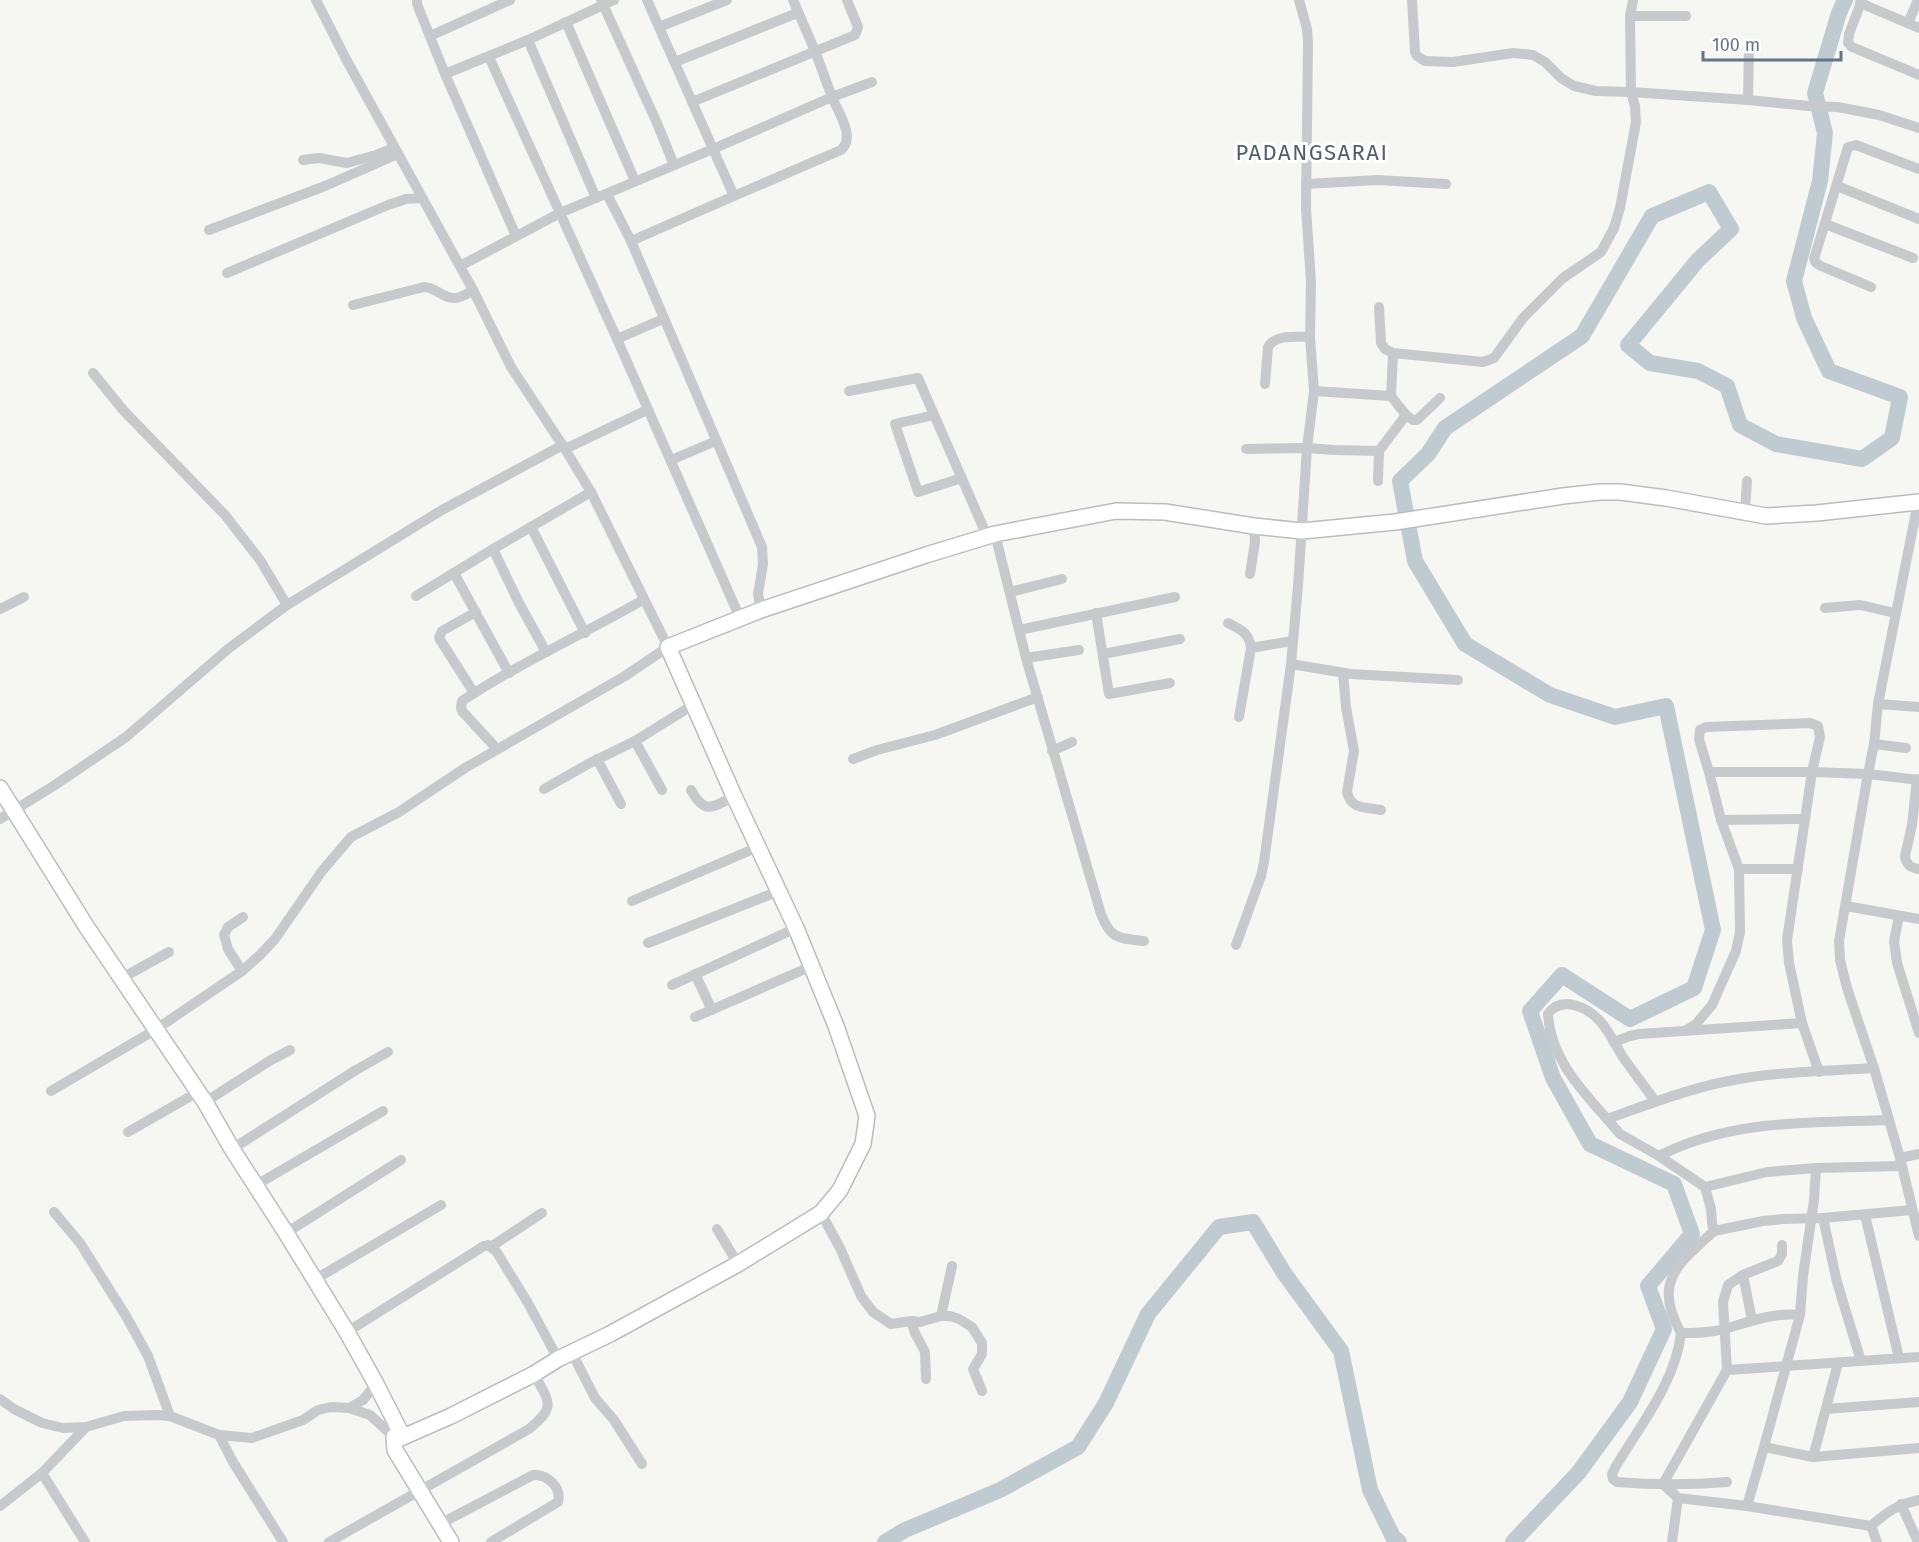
<svg xmlns="http://www.w3.org/2000/svg" width="1919" height="1542" viewBox="0 0 1919 1542" font-family="'Fira Sans',sans-serif">
	<rect width="100%" height="100%" fill="#f6f7f3"/>
	<g fill="none" stroke-linecap="round" stroke-linejoin="round">
		<g stroke="#c0cbd1" stroke-width="16">
			<polyline points="885,1542 905,1530 1000,1490 1078,1447 1106,1403 1148,1314 1219,1227 1253,1222 1284,1273 1341,1351 1370,1490 1393,1537 1399,1542"/>
			<polyline points="1513,1542 1579,1472 1630,1402 1664,1329 1648,1286 1692,1234 1674,1184 1590,1144 1553,1078 1530,1011 1562,975 1630,1019 1694,988 1713,930 1666,706 1615,717 1550,695 1465,644 1415,561 1400,481 1428,454 1445,428 1582,336 1652,216 1709,192 1731,229 1698,260 1628,345 1650,363 1698,371 1727,386 1740,425 1776,444 1862,459 1892,438 1900,397 1829,371 1804,318 1794,281 1820,181 1825,133 1815,93 1839,13 1845,0"/>
		</g>
		<defs>
			<g id="secondary">
				<polyline points="0,788 86,926 205,1102 232,1149 286,1233 347,1332 376,1384 403,1437"/>
				<polyline points="451,1542 395,1450 394,1437 403,1437 451,1416 534,1374 558,1359 610,1334 738,1264 821,1213 840,1190 863,1144 867,1116 836,1026 796,928 734,796 668,647 761,610 926,555 995,534 1116,511 1165,512 1254,526 1302,531 1395,522 1563,496 1600,492 1620,492 1666,498 1766,516 1817,513 1919,502"/>
			</g>
		</defs>
		<use href="#secondary" stroke="#b8bdc2" stroke-width="18"/>
		<g stroke="#c6cacd" stroke-width="10">
			<polyline points="417,0 417,4 445,74"/>
			<polyline points="601,0 657,123 674,165"/>
			<polyline points="647,0 713,149 560,213 617,339 740,618"/>
			<polyline points="1412,0 1415,52 1417,56 1425,61 1453,62 1513,53 1533,55 1545,62 1561,78 1574,86 1596,91 1631,92 1748,100 1809,106 1838,107 1879,115 1919,128"/>
			<polyline points="1862,0 1849,34 1848,43 1852,47 1919,75"/>
			<polyline points="1860,3 1919,28"/>
			<polyline points="1630,16 1686,16"/>
			<polyline points="566,22 635,181"/>
			<polyline points="1908,23 1918,0"/>
			<polyline points="659,27 727,0"/>
			<polyline points="430,36 510,0"/>
			<polyline points="528,40 596,198"/>
			<polyline points="675,62 797,13"/>
			<polyline points="1748,100 1749,45"/>
			<polyline points="692,102 855,35 858,27 847,0"/>
			<polyline points="303,160 319,158 347,163 376,155 394,148"/>
			<polyline points="1306,184 1378,180 1446,184"/>
			<polyline points="1837,186 1919,219"/>
			<polyline points="607,194 631,241 762,547 763,564 758,594 761,610"/>
			<path d="M734,196L841,150C856,137 838,112 832,97L872,82"/>
			<polyline points="1825,224 1913,258"/>
			<polyline points="209,230 325,186 398,154"/>
			<polyline points="516,236 445,74 528,40 614,0"/>
			<polyline points="631,241 734,196 713,149 832,97 815,51 793,0"/>
			<polyline points="460,266 560,213 489,57"/>
			<polyline points="227,273 388,205 406,199 422,198"/>
			<polyline points="1871,287 1821,266 1816,263 1814,259 1848,147 1856,145 1919,169"/>
			<path d="M353,305L424,287C436,287 443,299 455,298C461,298 468,293 473,290"/>
			<polyline points="1379,307 1381,343 1385,349 1393,353"/>
			<polyline points="617,339 663,319"/>
			<polyline points="93,373 124,411 225,515 260,560 287,605"/>
			<path d="M1265,384L1268,347C1275,334 1297,337 1310,337"/>
			<polyline points="849,391 918,378 987,536"/>
			<polyline points="1314,391 1391,396 1406,415 1413,420 1417,420 1440,398"/>
			<polyline points="1391,396 1393,353 1483,362 1494,358 1523,318 1563,278 1601,252 1614,228 1620,208 1636,122 1635,106 1631,92 1630,16 1633,0"/>
			<polyline points="934,415 895,424 918,492 962,478"/>
			<polyline points="565,449 647,410"/>
			<polyline points="1246,449 1307,448 1334,450 1379,451"/>
			<polyline points="671,460 716,441"/>
			<polyline points="1378,481 1379,451 1406,415"/>
			<polyline points="1918,502 1878,704 1874,744 1868,774 1919,780"/>
			<polyline points="1745,512 1747,481"/>
			<polyline points="531,527 585,633"/>
			<path d="M995,534L1026,658L1101,914C1111,940 1119,938 1144,941"/>
			<polyline points="493,549 519,603 546,652"/>
			<polyline points="454,573 509,673"/>
			<polyline points="1250,574 1255,542 1254,526"/>
			<polyline points="1010,592 1062,579"/>
			<polyline points="416,596 493,549 591,492"/>
			<polyline points="1825,608 1860,605 1895,613"/>
			<polyline points="0,609 24,597"/>
			<polyline points="1096,613 1109,694 1170,683"/>
			<path d="M1228,623C1241,630 1249,632 1251,648"/>
			<polyline points="1019,630 1175,597"/>
			<polyline points="1103,654 1180,639"/>
			<polyline points="1026,658 1079,650"/>
			<polyline points="1291,664 1351,674 1458,680"/>
			<path d="M1343,673L1346,707L1354,751L1347,792C1351,810 1366,807 1381,810"/>
			<polyline points="474,693 439,638 442,631 476,612"/>
			<polyline points="1878,704 1919,707"/>
			<polyline points="1239,717 1251,648 1292,641"/>
			<polyline points="635,741 662,790"/>
			<polyline points="1874,744 1906,748"/>
			<path d="M497,749L462,711L461,707L462,701C520,663 583,634 643,600"/>
			<polyline points="1052,751 1072,742"/>
			<polyline points="597,759 621,804"/>
			<polyline points="853,759 877,750 935,735 1038,697"/>
			<path d="M1917,779L1912,825L1905,856C1906,865 1911,868 1919,869"/>
			<polyline points="544,789 590,763 635,741 693,705"/>
			<path d="M691,790C705,815 712,808 734,796"/>
			<polyline points="0,819 55,785 126,737 228,649 287,605 442,510 563,445"/>
			<polyline points="1721,820 1805,819"/>
			<polyline points="1739,869 1798,869"/>
			<polyline points="632,901 758,847"/>
			<polyline points="1846,906 1919,919"/>
			<polyline points="1899,916 1894,941 1897,963 1919,1033"/>
			<polyline points="648,943 779,891"/>
			<polyline points="1236,945 1261,876 1264,862 1291,664 1298,586 1307,448 1314,391 1310,337 1311,282 1306,208 1308,42 1307,29 1299,0"/>
			<polyline points="242,971 228,949 224,935 228,927 243,917"/>
			<polyline points="695,974 712,1010"/>
			<polyline points="122,978 169,952"/>
			<polyline points="672,985 796,928"/>
			<polyline points="695,1017 812,966"/>
			<polyline points="1802,1023 1819,1072"/>
			<polyline points="1685,1031 1696,1024 1712,1005 1736,951 1740,932 1739,869 1721,820 1709,772 1812,772 1868,774 1839,941 1840,960 1847,988 1874,1068 1900,1158 1919,1236"/>
			<polyline points="1614,1042 1630,1036 1639,1034 1802,1023 1789,963 1787,940 1812,772 1820,737 1818,726 1810,723 1706,727 1700,730 1699,739 1709,772"/>
			<path d="M1874,1068C1831,1071 1787,1071 1745,1078C1698,1085 1652,1103 1607,1119L1620,1134L1659,1156L1705,1187L1711,1209L1712,1223L1714,1231L1763,1221L1784,1219L1823,1218L1912,1210"/>
			<polyline points="51,1091 155,1030 242,971 260,955 275,939 322,871 351,837 399,812 465,768 625,676 668,647 591,492 565,449 511,367 473,290 346,59 316,0"/>
			<polyline points="205,1102 271,1060 290,1050"/>
			<path d="M1607,1119C1580,1088 1550,1057 1548,1014C1561,995 1587,1007 1600,1021C1610,1032 1616,1047 1625,1060C1635,1074 1645,1087 1655,1101"/>
			<polyline points="128,1132 198,1092"/>
			<polyline points="232,1149 356,1070 388,1052"/>
			<path d="M1659,1156C1731,1119 1810,1123 1889,1120"/>
			<polyline points="1900,1158 1919,1154"/>
			<polyline points="1816,1168 1814,1200 1803,1276 1800,1315 1764,1447 1813,1457 1919,1448"/>
			<polyline points="256,1185 383,1111"/>
			<polyline points="1705,1187 1767,1172 1816,1168 1901,1166"/>
			<polyline points="54,1212 80,1243 126,1316 148,1356 170,1416"/>
			<polyline points="821,1213 840,1248 861,1296 873,1312 891,1324 911,1321 920,1322 941,1316 950,1316 959,1319 972,1327 982,1343 982,1354 973,1369 982,1391"/>
			<polyline points="1865,1215 1899,1358"/>
			<polyline points="1823,1218 1837,1282 1861,1361"/>
			<polyline points="717,1229 738,1264"/>
			<path d="M1714,1231C1678,1264 1652,1282 1681,1333C1696,1333 1710,1333 1724,1329C1749,1322 1774,1312 1800,1315"/>
			<polyline points="286,1233 401,1160"/>
			<polyline points="492,1246 542,1213"/>
			<polyline points="1743,1275 1752,1320"/>
			<polyline points="314,1280 441,1205"/>
			<polyline points="941,1316 952,1266"/>
			<polyline points="911,1321 915,1333 925,1352 926,1379"/>
			<polyline points="347,1332 484,1246 488,1245 496,1251 528,1303 558,1359"/>
			<path d="M1681,1333C1676,1381 1640,1426 1616,1466L1612,1474L1613,1479L1617,1482C1654,1485 1690,1485 1727,1482"/>
			<polyline points="572,1353 595,1398 614,1420 642,1464"/>
			<polyline points="1727,1370 1919,1357"/>
			<polyline points="0,1399 14,1409 42,1423 63,1428 86,1427 124,1416 157,1415 170,1416 219,1435 252,1438 303,1420 318,1410 331,1407 349,1408 363,1400 376,1384"/>
			<polyline points="349,1408 370,1415 394,1437"/>
			<polyline points="1826,1409 1919,1402"/>
			<polyline points="219,1435 233,1462 283,1542"/>
			<polyline points="1813,1457 1838,1363"/>
			<polyline points="42,1473 85,1542"/>
			<polyline points="1678,1498 1663,1484 1727,1370 1723,1302 1728,1285 1743,1275 1778,1261 1782,1254 1782,1245"/>
			<polyline points="1901,1504 1918,1542"/>
			<polyline points="0,1506 42,1473 86,1427"/>
			<polyline points="1747,1506 1764,1447"/>
			<path d="M440,1524L533,1475C547,1474 562,1487 558,1502L491,1542"/>
			<polyline points="1871,1526 1877,1542"/>
			<path d="M329,1542L529,1429C557,1406 549,1402 534,1374"/>
			<path d="M1672,1542L1678,1498L1747,1506L1871,1526C1888,1511 1897,1505 1919,1500"/>
		</g>
		<use href="#secondary" stroke="#fff" stroke-width="15"/>
	</g>
	<g text-anchor="middle" dominant-baseline="central" stroke-width="6" stroke-linejoin="round" paint-order="stroke">
		<g font-size="22" letter-spacing="1.5" fill="#525e6b" stroke="#fff">
			<text x="1312" y="152">PADANGSARAI</text>
		</g>
	</g>
	<path d="M1703 51v9h138v-9" fill="none" stroke="#637587" stroke-width="3"/>
	<text x="1712" y="51" font-size="18" fill="#637587" stroke="#ffffff" stroke-width="4.5" paint-order="stroke">100 m</text>
</svg>
